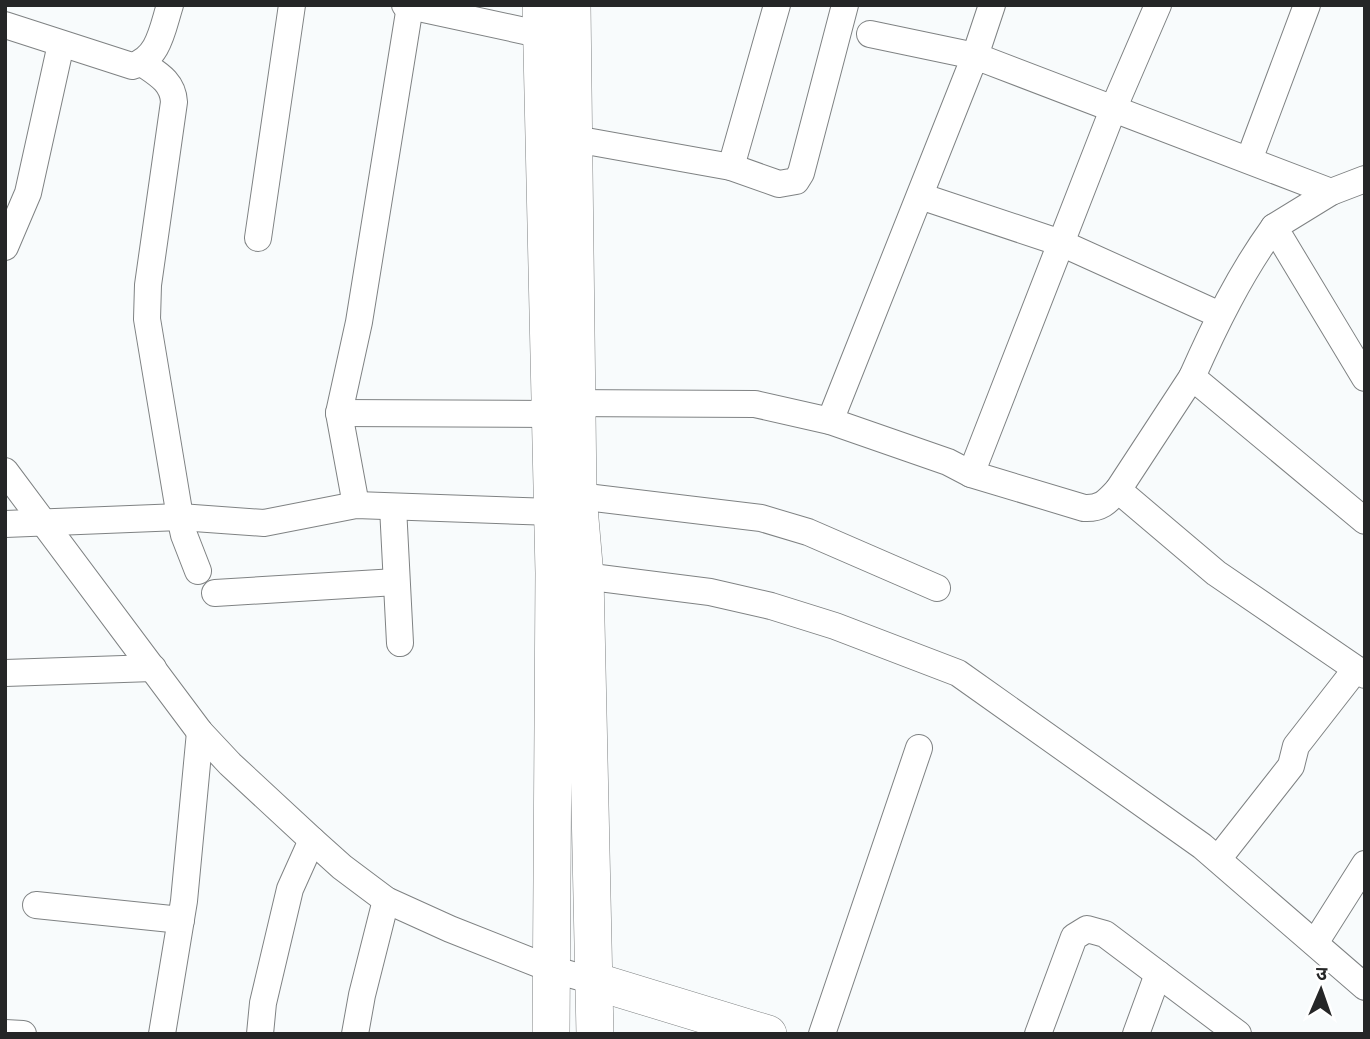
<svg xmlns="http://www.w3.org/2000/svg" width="1370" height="1039" viewBox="0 0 1370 1039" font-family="'Work Sans','Noto Sans Devanagari',sans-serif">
	<rect width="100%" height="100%" fill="#f8fbfc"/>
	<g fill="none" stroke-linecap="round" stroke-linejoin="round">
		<defs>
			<g id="street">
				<polyline points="405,5 557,38"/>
				<path d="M5,25L132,66C159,58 162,30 170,5"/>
				<polyline points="870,34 975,56 992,5"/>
				<path d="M142,63C158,74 173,82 174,102L148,285L147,319L180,517L184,535L198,571"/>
				<polyline points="575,139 731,167 779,184 796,181 801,173 845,5"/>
				<polyline points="1249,160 1307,5"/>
				<polyline points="731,167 777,5"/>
				<polyline points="1365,179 1331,192 1274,227 1365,378"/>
				<polyline points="920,196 1061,243 1220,315"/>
				<polyline points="258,238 292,5"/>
				<polyline points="5,247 28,193 61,44"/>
				<path d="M1192,377C1215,325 1240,274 1274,227"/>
				<path d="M561,403L755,404L830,421L948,462L971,474L1084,508C1101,509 1107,502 1118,490L1216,573L1365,675"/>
				<polyline points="339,413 551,414"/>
				<polyline points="830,421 975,56 1331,192"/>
				<polyline points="5,471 200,732 230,764 312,840 342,867 386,900 450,929 551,969 594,981"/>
				<polyline points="971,474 1114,107 1158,5"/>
				<polyline points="1118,490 1192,377 1365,521"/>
				<polyline points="578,496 761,518 808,532 937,588"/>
				<polyline points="356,505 339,413 359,322 410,6"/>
				<polyline points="393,507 400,643"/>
				<polyline points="5,524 180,517 264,523 356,505 553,512"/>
				<polyline points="568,574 710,592 771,606 835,626 958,673 1202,846 1365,987"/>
				<polyline points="215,593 396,582"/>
				<polyline points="5,673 153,668"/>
				<polyline points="1218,859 1291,766 1296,746 1356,669"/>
				<polyline points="36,905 181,920"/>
				<polyline points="1315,943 1365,864"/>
				<polyline points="5,1033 23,1034"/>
				<polyline points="162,1034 184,901 200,732"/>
				<polyline points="260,1034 263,1003 290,889 312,840"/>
				<polyline points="355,1034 362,995 386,900"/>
				<polyline points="822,1034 919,748"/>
				<polyline points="1038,1034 1074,937 1087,929 1105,934 1238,1034"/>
				<polyline points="1136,1034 1158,974"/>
			</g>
			<g id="secondary">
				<polyline points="541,5 554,573 551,1034"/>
				<polyline points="572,5 578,496 585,576 595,1034"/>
				<polyline points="594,981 768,1034"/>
			</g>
		</defs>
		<use href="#street" stroke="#7f8283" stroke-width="28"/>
		<use href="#secondary" stroke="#7f8283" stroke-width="38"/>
		<use href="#street" stroke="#fff" stroke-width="26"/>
		<use href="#secondary" stroke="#fff" stroke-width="37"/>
	</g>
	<rect width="1370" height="1039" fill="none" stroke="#252627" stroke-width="14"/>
	<g transform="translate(1321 990) rotate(2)" stroke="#ffffff" stroke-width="5" paint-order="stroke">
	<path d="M0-5L12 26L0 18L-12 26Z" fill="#252627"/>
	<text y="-10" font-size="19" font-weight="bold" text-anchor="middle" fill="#252627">उ</text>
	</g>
</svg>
